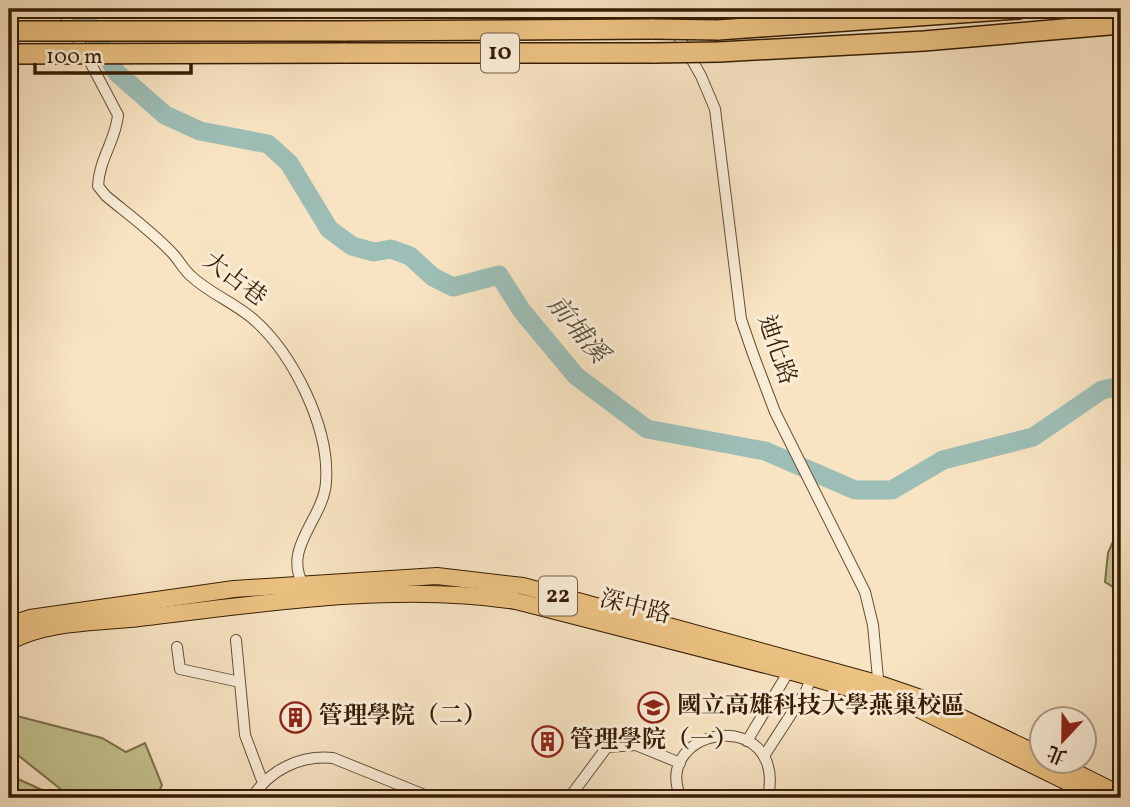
<svg xmlns="http://www.w3.org/2000/svg" width="1130" height="807" viewBox="0 0 1130 807" font-family="Vollkorn,'Noto Serif TC',serif">
	<rect width="100%" height="100%" fill="#f8e4c3"/>
	<filter id="stains"><feTurbulence type="fractalNoise" baseFrequency=".00286" numOctaves="4"/><feColorMatrix values="0 0 0 0 .2 0 0 0 0 .09 0 0 0 0 .02 0 0 0 .5 -.17"/></filter>
	<radialGradient id="worn" r=".72"><stop offset=".6" stop-color="#630" stop-opacity="0"/><stop offset="1" stop-color="#630" stop-opacity=".3"/></radialGradient>
	<g fill="#c3c28f" stroke="#7d6f49" stroke-width="2">
		<polygon points="1121,523 1121,592 1105,582 1108,553"/>
		<polygon points="9,714 102,738 126,752 145,743 162,785 156,798 65,798 68,795 9,748"/>
		<polygon points="9,775 60,798 9,798"/>
	</g>
	<g fill="none" stroke-linecap="round" stroke-linejoin="round">
		<g stroke="#9dbeb6" stroke-width="19">
			<polyline points="80,9 117,73 132,86 165,115 200,131 268,144 289,163 329,229 352,246 374,252 391,249 410,256 433,277 453,287 499,275 522,311 576,376 647,429 765,451 855,490 892,490 943,460 1033,437 1102,390 1121,386"/>
			<polyline points="9,798 15,798"/>
		</g>
		<defs>
			<g id="minor">
				<path d="M62,9L118,115C116,140 99,159 98,186L106,196C129,215 154,233 174,255C180,262 184,270 191,276C209,293 233,302 252,318C293,353 330,428 326,482C324,519 281,548 304,586"/>
				<polyline points="663,9 701,76 715,109 741,319 753,354 775,412 865,592 873,625 879,689"/>
				<polyline points="236,640 245,735 263,783"/>
				<polyline points="177,647 180,669 240,682"/>
				<polyline points="747,741 789,671 794,669"/>
				<polyline points="764,756 806,691 812,675"/>
				<path d="M252,798C269,770 300,755 333,758L432,798"/>
				<polyline points="569,798 607,747 636,745 680,763"/>
				<path d="M681,798C650,727 787,704 768,798"/>
			</g>
			<g id="primary">
				<polyline points="9,625 30,618 234,589 437,576 523,586 880,684 918,697 1042,756"/>
				<path d="M9,642C46,621 98,623 139,618C258,604 398,582 516,601L789,671L914,707L1100,798"/>
				<polyline points="1055,762 1121,795"/>
			</g>
			<g id="motorway">
				<polyline points="718,30 1018,9"/>
				<polyline points="343,31 653,29"/>
				<polyline points="719,52 924,41 1121,24"/>
				<polyline points="345,53 655,53"/>
			</g>
		</defs>
		<use href="#minor" stroke="#674e33" stroke-width="12"/>
		<use href="#primary" stroke="#371c03" stroke-width="18"/>
		<use href="#motorway" stroke="#371c03" stroke-width="22"/>
		<use href="#minor" stroke="#faedd8" stroke-width="10"/>
		<use href="#primary" stroke="#ecc282" stroke-width="16"/>
		<use href="#motorway" stroke="#ecc282" stroke-width="19"/>
		<defs>
			<g id="motorway-bridge">
				<polyline points="653,29 718,30"/>
				<polyline points="9,31 343,31"/>
				<polyline points="655,53 719,52"/>
				<polyline points="9,54 345,53"/>
			</g>
		</defs>
		<use href="#motorway-bridge" stroke="#371c03" stroke-width="22" stroke-linecap="butt"/>
		<use href="#motorway-bridge" stroke="#ecc282" stroke-width="19"/>
	</g>
	<defs>
		<symbol id="university-ring" viewBox="-11 -11 22 22"><circle r="9.5" fill="#faedd8" stroke="#8f2418" stroke-width="1.5"/><path d="M0-5L7-2L0 1L-7-2ZM-4 1L0 2.5L4 1V4Q0 6-4 4Z" fill="#8f2418"/></symbol>
		<symbol id="building-ring" viewBox="-11 -11 22 22"><circle r="9.5" fill="#faedd8" stroke="#8f2418" stroke-width="1.5"/><path d="M-4-6H4V6H1V3H-1V6H-4ZM-2.5-4.3h1.7v1.8h-1.7ZM.8-4.3h1.7v1.8H.8ZM-2.5-1h1.7V.8h-1.7ZM.8-1h1.7V.8H.8Z" fill="#8f2418"/></symbol>
	</defs>
	<g fill-rule="evenodd">
		<use href="#university-ring" x="636" y="690" width="35" height="35"/>
		<use href="#building-ring" x="278" y="700" width="35" height="35"/>
		<use href="#building-ring" x="530" y="724" width="35" height="35"/>
	</g>
	<g text-anchor="middle" dominant-baseline="central" stroke-width="6" stroke-linejoin="round" paint-order="stroke">
		<g fill="#faedd8" stroke="#725b43" stroke-width="2">
			<rect x="481" y="33.5" width="38" height="39" rx="5"/>
			<rect x="539" y="576.5" width="38" height="39" rx="5"/>
		</g>
		<g font-size="23" font-weight="bold" fill="#371c03">
			<text x="500" y="53">10</text>
			<text x="558" y="596">22</text>
		</g>
		<g font-size="24" fill="#371c03" stroke="#faedd8">
			<text transform="translate(234 280) rotate(37)">大占巷</text>
			<text transform="translate(776 350) rotate(71)">迪化路</text>
			<text transform="translate(635 608) rotate(14)">深中路</text>
		</g>
		<g font-size="24" font-weight="bold" fill="#371c03" stroke="#faedd8" text-anchor="start">
			<text x="677" y="707">國立高雄科技大學燕巢校區</text>
			<text x="319" y="717">管理學院（二）</text>
			<text x="570" y="741">管理學院（一）</text>
		</g>
		<g font-size="26" font-style="italic" fill="#564d39" stroke="#faedd8">
			<text transform="translate(577 330) rotate(50)">前埔溪</text>
		</g>
	</g>
	<rect width="1130" height="807" fill="none" stroke="#f8e4c3" stroke-width="35"/>
	<rect x="10" y="10" width="1109" height="786" fill="none" stroke="#371c03" stroke-width="3.5"/>
	<rect x="18" y="18" width="1095" height="772" fill="none" stroke="#371c03" stroke-width="2"/>
	<g transform="translate(1063 740) rotate(202)"><circle r="33" fill="#faedd8" stroke="#ac9983" stroke-width="2"/>
	<path d="M0-5L12 26L0 18L-12 26Z" fill="#8f2418"/>
	<text y="-10" font-size="19" font-weight="bold" text-anchor="middle" fill="#371c03">北</text>
	</g>
	<path d="M35 63v10h156v-10" fill="none" stroke="#371c03" stroke-width="3.5"/>
	<text x="46" y="63" font-size="21" fill="#371c03" stroke="#faedd8" stroke-width="5" paint-order="stroke">100 m</text>
	<rect width="100%" height="100%" filter="url(#stains)"/>
	<rect width="100%" height="100%" fill="url(#worn)"/>
</svg>
